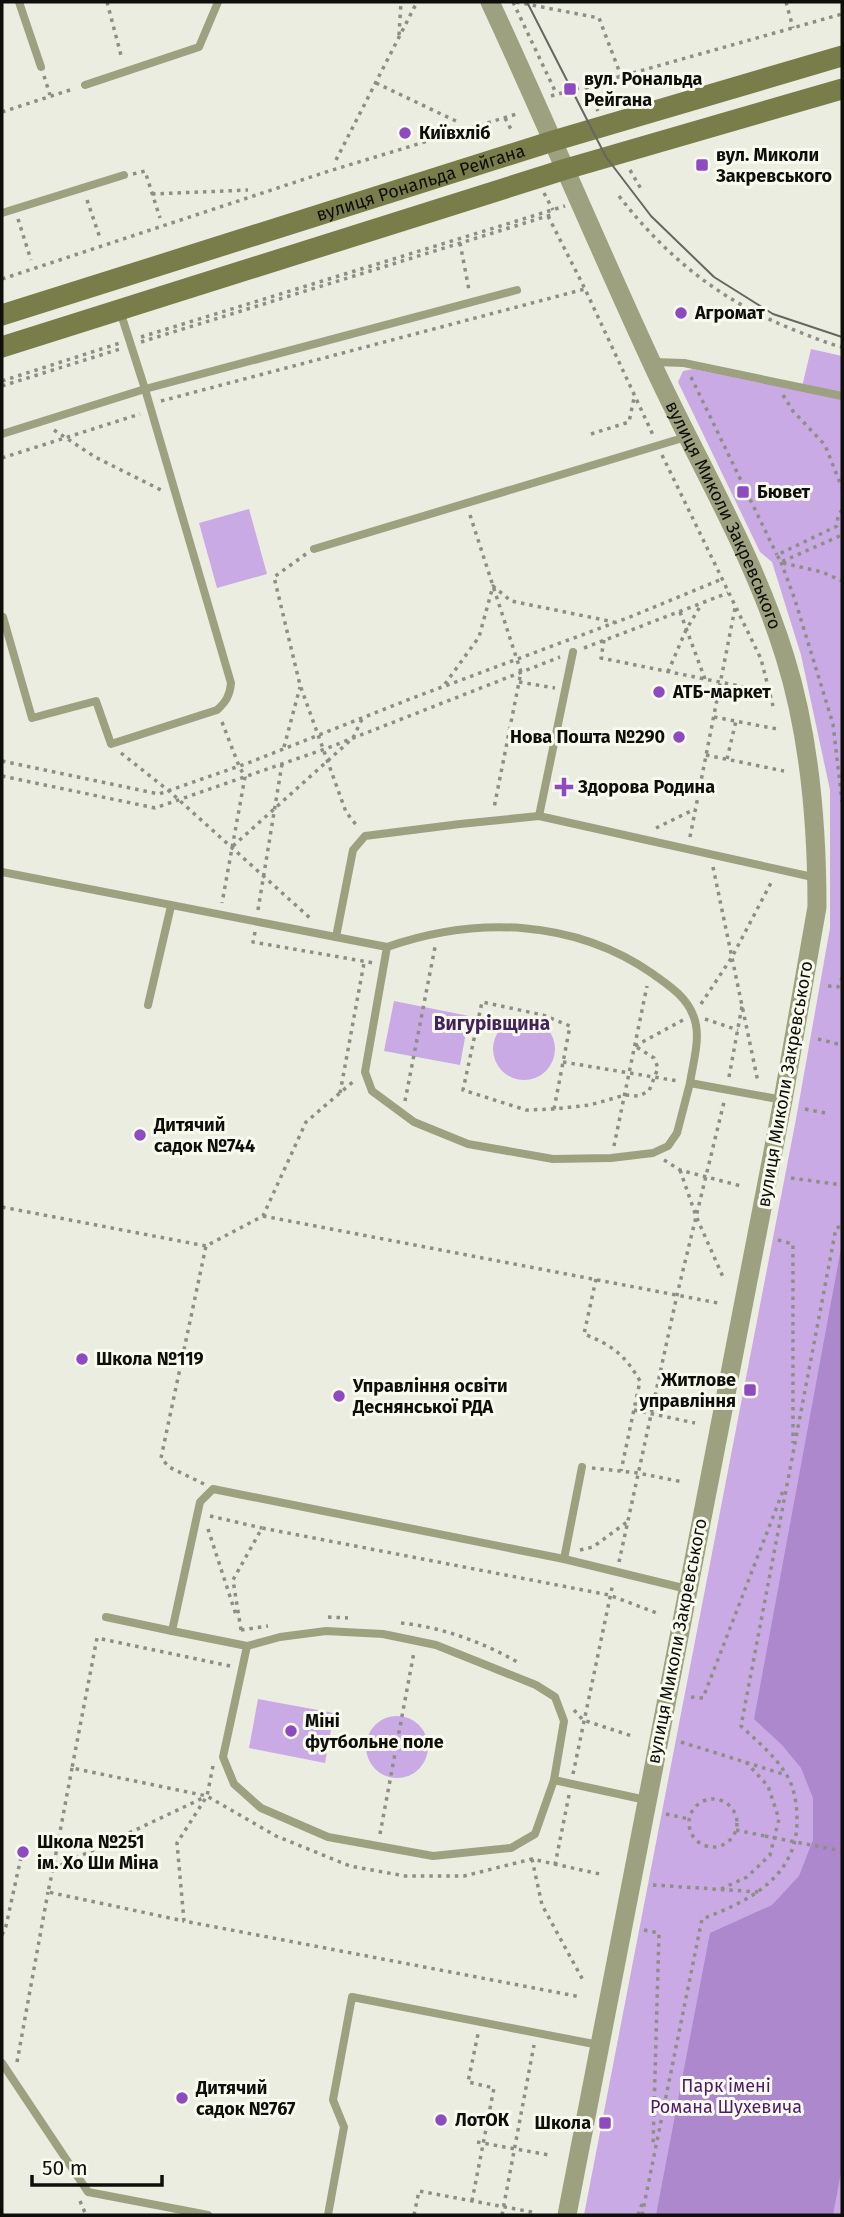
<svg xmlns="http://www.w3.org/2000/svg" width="844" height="2217" viewBox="0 0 844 2217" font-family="'Fira Sans',sans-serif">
	<rect width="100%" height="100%" fill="#ebede1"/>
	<g fill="#c9aae5">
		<polygon points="811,349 842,356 842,2215 584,2215 796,1119 830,928 830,790 801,655 772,562 760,552 678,382 683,371 693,369 801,391"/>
		<polygon points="249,509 267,574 217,588 199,523"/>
		<polygon points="394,1001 469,1016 460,1065 384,1051"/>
		<circle cx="524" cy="1049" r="31"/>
		<polygon points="258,1699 334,1713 325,1763 249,1748"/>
		<circle cx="397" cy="1747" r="31"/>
	</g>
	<polygon fill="#ad88cd" points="842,1243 842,2167 833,2215 656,2215 710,1933 772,1905 799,1876 813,1840 813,1798 801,1768 782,1745 754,1719"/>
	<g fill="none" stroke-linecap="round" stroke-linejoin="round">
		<g stroke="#8d8f86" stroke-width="3.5" stroke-dasharray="3.5 5" stroke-linecap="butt">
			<polyline points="107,2 122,59"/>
			<polyline points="513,2 556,93"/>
			<polyline points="516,2 599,18 621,76"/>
			<polyline points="786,2 793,28"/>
			<polyline points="399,35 401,2"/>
			<polyline points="44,76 50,95"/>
			<polyline points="376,83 458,122"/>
			<polyline points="586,86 598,111"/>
			<polyline points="551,96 842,14"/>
			<polyline points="2,112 73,89"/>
			<polyline points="505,118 513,133"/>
			<polyline points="336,160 417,2"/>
			<polyline points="630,170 641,189"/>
			<polyline points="133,174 145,171 160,218"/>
			<polyline points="544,193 553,210"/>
			<polyline points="152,194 248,190"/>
			<path d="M619,196C668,259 722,302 797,331C812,337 826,343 842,347"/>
			<polyline points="87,200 100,238"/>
			<polyline points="548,216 585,289 653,435"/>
			<polyline points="18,219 31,260"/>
			<polyline points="460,243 469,290"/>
			<polyline points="2,279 326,172 520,113"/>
			<polyline points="141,337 565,206"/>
			<polyline points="141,342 554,214"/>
			<polyline points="691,377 777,555"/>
			<polyline points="2,381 120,343"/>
			<polyline points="2,386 120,349"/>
			<polyline points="783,395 793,411 825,445 842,488"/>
			<polyline points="161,401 585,289"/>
			<polyline points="54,430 95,457 163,491"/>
			<polyline points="591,434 629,422 634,398"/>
			<polyline points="662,455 761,659 773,706"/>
			<polyline points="2,458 140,414"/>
			<polyline points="842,510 838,515 837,526 777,555 781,562 842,535"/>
			<polyline points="470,515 521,672 494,808"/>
			<polyline points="306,554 274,577 300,685 346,812 357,826"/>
			<polyline points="781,562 795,600 833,724 842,802"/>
			<polyline points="783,563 822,572 842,581"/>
			<polyline points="680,612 705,679"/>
			<polyline points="604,640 601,658 769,692"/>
			<polyline points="584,648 728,593"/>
			<polyline points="668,672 686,630 701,605"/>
			<polyline points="519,682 555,688"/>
			<polyline points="445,684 479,637 493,586 511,601 614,622"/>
			<polyline points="714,717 777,729"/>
			<polyline points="222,722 239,766 245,777 222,903"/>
			<polyline points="284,747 300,687"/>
			<polyline points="121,753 169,791 310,918"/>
			<polyline points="706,755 784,771"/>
			<polyline points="727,759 736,721"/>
			<polyline points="2,761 159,794 248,763 410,699 630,617 722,579"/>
			<polyline points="2,776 155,808 325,749 560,657"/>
			<polyline points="656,828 695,809"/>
			<polyline points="690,837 735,608"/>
			<polyline points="233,846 353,738 363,717"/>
			<polyline points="713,867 758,1082"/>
			<polyline points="258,910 282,764"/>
			<polyline points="255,932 253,942 374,963"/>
			<polyline points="828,986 838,987 842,978"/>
			<polyline points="701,1004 732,957 772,881"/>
			<polyline points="705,1019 738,1030"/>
			<polyline points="818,1039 842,1045"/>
			<polyline points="635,1046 683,1020"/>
			<polyline points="563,1062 678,1081"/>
			<polyline points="729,1077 742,1006"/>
			<polyline points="340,1093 364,963"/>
			<polyline points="405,1101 435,947"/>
			<polyline points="554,1109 570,1026 543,1015 482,1002 463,1090 526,1110 554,1109 590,1105 625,1095 639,1096 649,1091 658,1068 654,1058 635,1046"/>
			<polyline points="805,1109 825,1113"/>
			<polyline points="614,1146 647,986"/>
			<polyline points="664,1160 680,1170 741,1186"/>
			<polyline points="680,1170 696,1216 723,1277"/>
			<polyline points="791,1178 842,1185"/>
			<polyline points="2,1207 206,1246"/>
			<polyline points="263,1216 718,1303"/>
			<polyline points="778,1240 793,1244 793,1443"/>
			<path d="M596,1279L584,1334C612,1345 625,1355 640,1381L621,1471"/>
			<polyline points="634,1410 695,1423"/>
			<polyline points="592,1468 638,1473 683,1482"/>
			<polyline points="204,1484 169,1467 161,1458 206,1246 263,1216 306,1122 355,1080"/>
			<polyline points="210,1516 262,1528"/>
			<polyline points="208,1529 237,1618"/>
			<polyline points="580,1550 593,1547 627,1522"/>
			<polyline points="619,1562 677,1295 724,1102"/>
			<polyline points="328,1617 348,1618"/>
			<path d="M401,1623C441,1627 483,1642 519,1663"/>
			<polyline points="241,1630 233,1580 262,1528 609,1595 657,1613"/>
			<polyline points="241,1630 268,1626"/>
			<polyline points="230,1666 97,1638 72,1768 207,1796 276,1836 350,1866 405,1876 464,1876 532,1859 604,1875"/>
			<polyline points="691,1697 703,1698 783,1491"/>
			<polyline points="574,1710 583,1720 632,1736"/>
			<polyline points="681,1742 786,1775"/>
			<polyline points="213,1766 207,1796 177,1843 184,1921 581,1997"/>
			<polyline points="72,1768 53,1869 205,1797"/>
			<polyline points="573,1774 613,1583"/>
			<circle cx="713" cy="1823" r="24"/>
			<polyline points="666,1814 689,1819"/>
			<polyline points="736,1830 765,1836"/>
			<polyline points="380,1834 414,1652"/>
			<polyline points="532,1859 542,1905 584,1982"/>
			<polyline points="555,1865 569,1795"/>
			<polyline points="53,1869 48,1892 184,1921"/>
			<polyline points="653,1885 759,1892"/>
			<polyline points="721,1889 747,1877 770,1855 779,1819 768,1786 746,1762"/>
			<polyline points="644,1930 659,1933 653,2146"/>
			<polyline points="2,1935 6,1926 23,1848"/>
			<polyline points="17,2062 48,1892"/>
			<polyline points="477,2142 549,2155"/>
			<polyline points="80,2201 86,2215"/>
			<polyline points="472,2201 494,2088 468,2082 478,2034"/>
			<polyline points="414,2215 419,2191 537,2213"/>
			<polyline points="502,2215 534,2045"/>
			<polyline points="638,2215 642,2204"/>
			<path d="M642,2215L702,1919C747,1902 797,1878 797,1821C797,1806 795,1788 786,1774C775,1756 757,1741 741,1726L836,1228L842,1226"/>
		</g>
		<g stroke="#9ea17f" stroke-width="8">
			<polyline points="19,2 41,67"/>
			<polyline points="85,85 199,47 218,2"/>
			<polyline points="2,213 124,175"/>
			<polyline points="653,362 684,363 842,396"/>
			<polyline points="2,434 145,389 517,290"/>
			<polyline points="314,549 686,437"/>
			<path d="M3,617L32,718L96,701L111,744L217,710C226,702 230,695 231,683L145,389L120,311"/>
			<polyline points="539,816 573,652"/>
			<polyline points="2,872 387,947 365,1072 372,1091 414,1122 468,1144 553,1159 611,1158 653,1153 668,1146 677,1133 690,1083 783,1100"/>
			<polyline points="336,937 353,850 365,836 460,824 539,816 817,878"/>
			<path d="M387,947C476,916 574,919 653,974C668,985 686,996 693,1015C702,1035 693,1062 690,1083"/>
			<polyline points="148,1005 171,906"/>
			<polyline points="564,1559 582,1467"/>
			<polyline points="106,1617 172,1631"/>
			<polyline points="247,1646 223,1757 234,1784 261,1808 328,1837 433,1856 511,1848 535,1834 554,1780 564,1721 555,1697 536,1685 436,1645 383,1634 326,1631 280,1637 247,1646 172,1631 200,1502 213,1489 564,1559 687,1589"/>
			<polyline points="554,1780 646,1800"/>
			<polyline points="2,2063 88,2192 208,2215"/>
			<polyline points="328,2215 344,2127 333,2100 352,1997 599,2045"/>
		</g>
		<path stroke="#9ea17f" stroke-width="19" id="s1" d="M490,2C545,120 595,240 650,359C695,458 753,552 785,657C810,737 817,823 817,907L783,1100L567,2215"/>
		<g stroke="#797d49" stroke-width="21">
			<path id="s2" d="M2,315L553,141L842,56"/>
			<polyline points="2,347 566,169 842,89"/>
		</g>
		<polyline stroke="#666760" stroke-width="2" points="527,2 606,157 651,216 714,277 773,314 842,337"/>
		<polyline stroke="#8d8f86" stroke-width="3.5" stroke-dasharray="3.5 5" stroke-linecap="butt" points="765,1836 842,1851"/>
	</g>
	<g fill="#8e4bbf" stroke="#f9faee" stroke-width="2.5">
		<rect x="563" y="82" width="14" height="14" rx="3.5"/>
		<circle cx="405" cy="133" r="7"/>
		<rect x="695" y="158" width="14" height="14" rx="3.5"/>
		<circle cx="681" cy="313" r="7"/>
		<rect x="736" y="485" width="14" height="14" rx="3.5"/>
		<circle cx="659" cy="692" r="7"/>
		<circle cx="679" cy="737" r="7"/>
		<path d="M560.5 776.5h7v7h7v7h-7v7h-7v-7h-7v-7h7z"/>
		<circle cx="140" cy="1135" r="7"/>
		<circle cx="82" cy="1359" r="7"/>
		<rect x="743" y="1383" width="14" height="14" rx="3.5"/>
		<circle cx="339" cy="1396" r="7"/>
		<circle cx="291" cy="1731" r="7"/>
		<circle cx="23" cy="1852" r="7"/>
		<circle cx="182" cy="2098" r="7"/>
		<circle cx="441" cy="2120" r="7"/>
		<rect x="598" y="2116" width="14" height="14" rx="3.5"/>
	</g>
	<g text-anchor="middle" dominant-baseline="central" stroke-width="6" stroke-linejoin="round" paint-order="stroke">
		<g font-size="18" font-weight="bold" fill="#0e0f0b" stroke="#f9faee" text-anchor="start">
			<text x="584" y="79">вул. Рональда<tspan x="584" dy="21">Рейгана</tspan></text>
			<text x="419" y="133">Київхліб</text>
			<text x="716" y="155">вул. Миколи<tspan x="716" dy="21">Закревського</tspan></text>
			<text x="695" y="313">Агромат</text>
			<text x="757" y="492">Бювет</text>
			<text x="673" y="692">АТБ-маркет</text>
			<text x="665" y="737" text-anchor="end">Нова Пошта №290</text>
			<text x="578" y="787">Здорова Родина</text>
			<text x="154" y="1125">Дитячий<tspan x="154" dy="21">садок №744</tspan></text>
			<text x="96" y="1359">Школа №119</text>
			<text x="736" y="1380" text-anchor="end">Житлове<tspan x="736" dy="21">управління</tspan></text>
			<text x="353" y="1386">Управління освіти<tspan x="353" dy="21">Деснянської РДА</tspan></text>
			<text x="305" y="1721">Міні<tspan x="305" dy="21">футбольне поле</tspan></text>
			<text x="37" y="1842">Школа №251<tspan x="37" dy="21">ім. Хо Ши Міна</tspan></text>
			<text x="196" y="2088">Дитячий<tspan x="196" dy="21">садок №767</tspan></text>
			<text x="455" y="2120">ЛотОК</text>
			<text x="591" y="2123" text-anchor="end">Школа</text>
		</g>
		<g font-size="18" fill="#0e0f0b" stroke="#f9faee">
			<text stroke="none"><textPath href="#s2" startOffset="439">вулиця Рональда Рейгана</textPath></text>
			<text stroke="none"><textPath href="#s1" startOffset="564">вулиця Миколи Закревського</textPath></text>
			<text transform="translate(785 1084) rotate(-80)">вулиця Миколи Закревського</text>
			<text transform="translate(677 1641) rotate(-79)">вулиця Миколи Закревського</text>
		</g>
		<g font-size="18" fill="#4b1a6c" stroke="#f9faee">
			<text x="726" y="2086">Парк імені<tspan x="726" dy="21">Романа Шухевича</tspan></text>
		</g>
		<g font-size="19" font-weight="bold" fill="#42225a" stroke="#f9faee">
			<text x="492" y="1023">Вигурівщина</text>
		</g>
	</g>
	<rect width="844" height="2217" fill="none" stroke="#0e0f0b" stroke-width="7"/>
	<path d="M32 2175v10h130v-10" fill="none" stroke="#0e0f0b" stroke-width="3.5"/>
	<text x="42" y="2175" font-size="21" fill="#0e0f0b" stroke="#f9faee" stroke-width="5" paint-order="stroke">50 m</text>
</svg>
